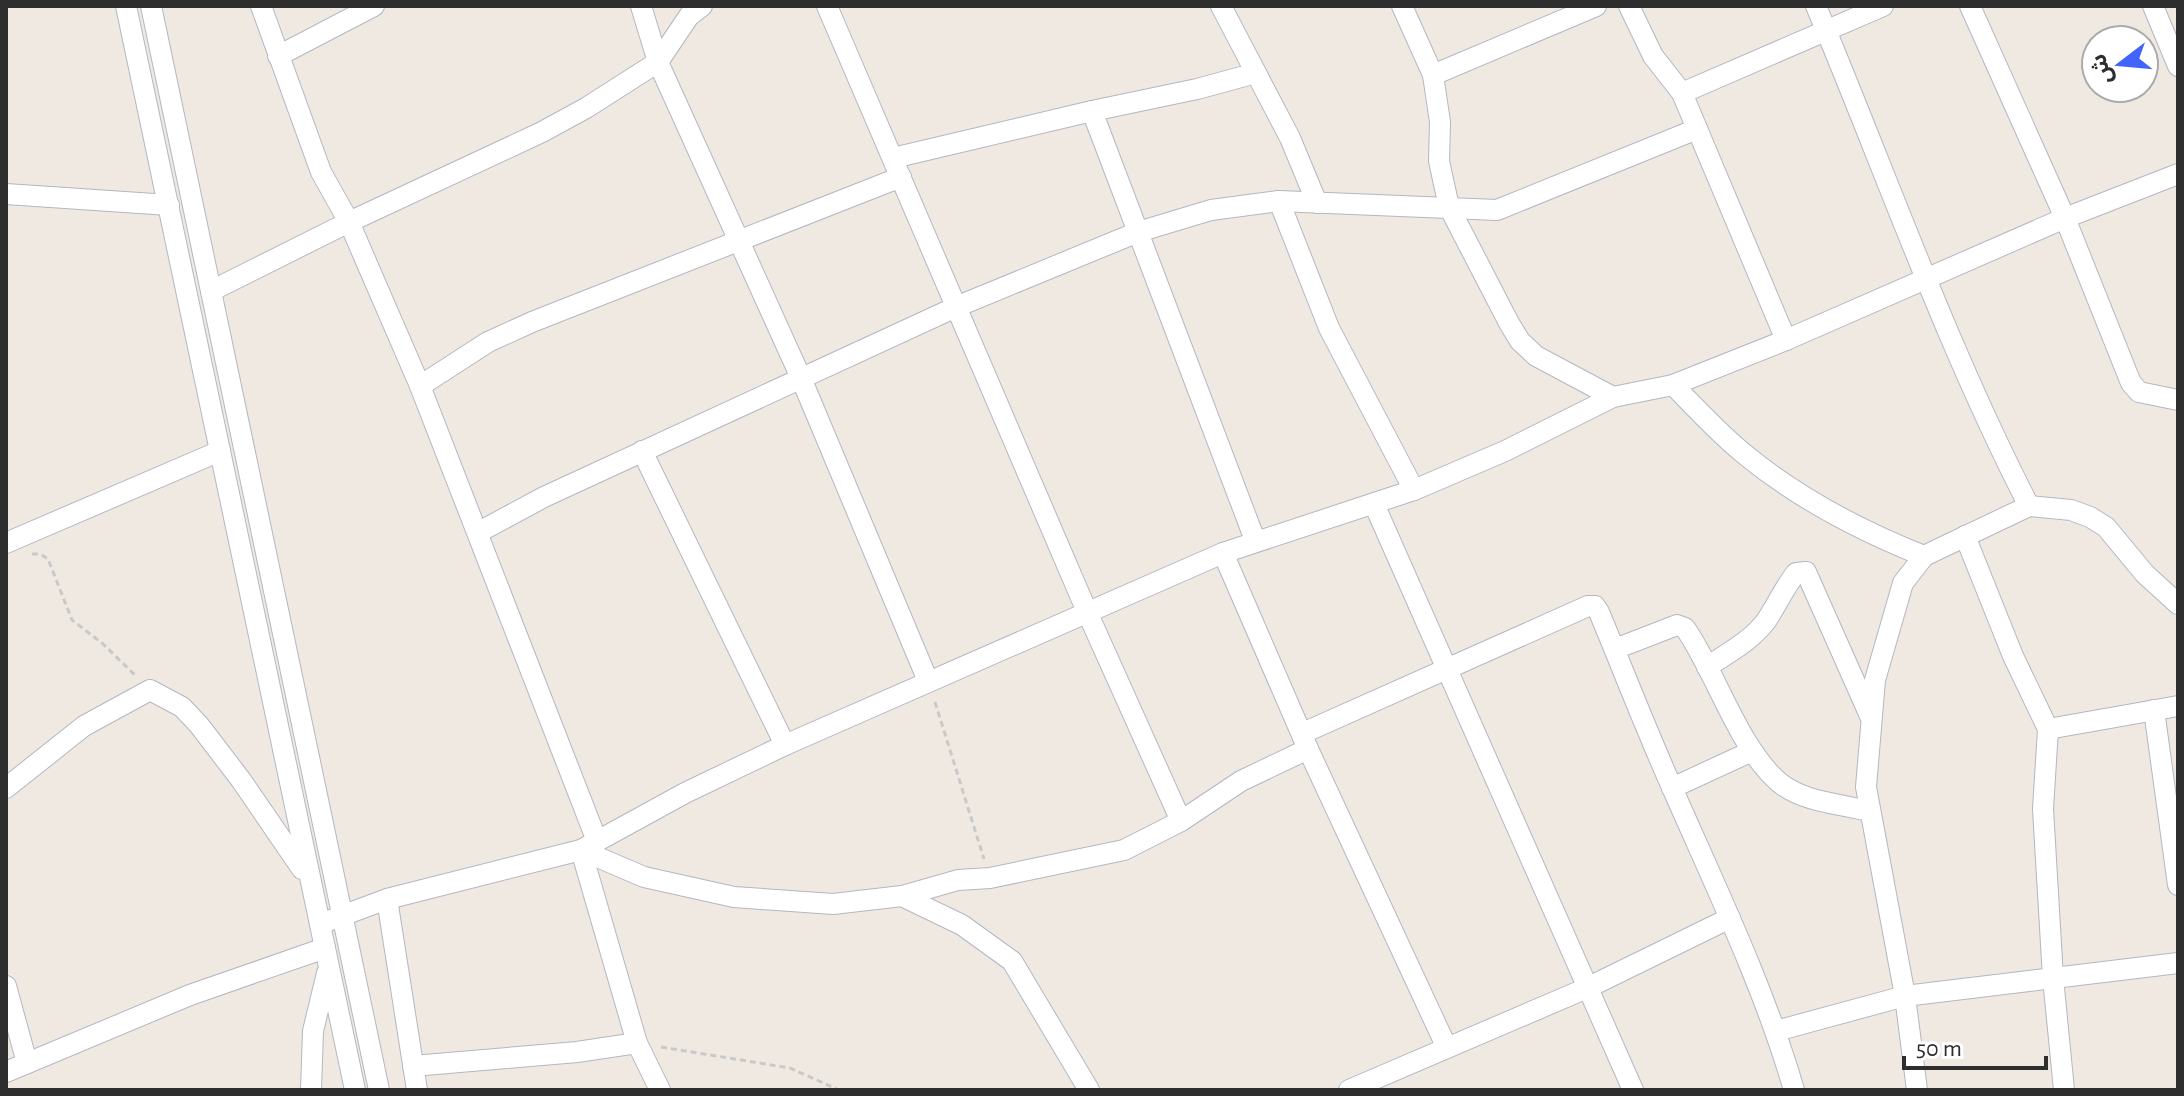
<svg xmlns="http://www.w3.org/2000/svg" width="2184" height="1096" viewBox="0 0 2184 1096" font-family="'Alegreya Sans','Noto Sans Arabic',sans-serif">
	<rect width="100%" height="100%" fill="#efe9e1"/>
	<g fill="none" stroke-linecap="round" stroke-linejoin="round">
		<defs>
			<g id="minor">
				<polyline points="126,6 355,1090"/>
				<polyline points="151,6 379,1090"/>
				<polyline points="261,6 321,172 349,222 420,386 597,841"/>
				<polyline points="641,6 658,62 801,378 928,681"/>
				<polyline points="827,6 1088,614 1181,821"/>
				<polyline points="1221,6 1290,138 1317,203"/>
				<polyline points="1402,6 1433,75 1440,122 1439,161 1449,207 1509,323 1520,341 1536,356 1613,397"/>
				<polyline points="1629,6 1653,56 1682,93 1786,340"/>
				<path d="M1816,6C1886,173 1946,345 2029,506"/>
				<polyline points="1970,6 2065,218 2131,383 2139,392 2178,400"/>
				<polyline points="2153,6 2178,66"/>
				<polyline points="278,56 374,6"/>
				<polyline points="1433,75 1596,6"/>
				<polyline points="1682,93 1883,6"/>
				<polyline points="1092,111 1255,540"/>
				<polyline points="893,158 1092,111 1197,89 1256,73"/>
				<polyline points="6,194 169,205"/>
				<polyline points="1279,201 1329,328 1414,490"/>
				<polyline points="211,291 349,222 542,132 586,108 658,62 689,16 702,6"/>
				<path d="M1673,385C1697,409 1721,436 1748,457C1801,500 1861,531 1924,556"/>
				<polyline points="420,386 488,342 532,322 901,177"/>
				<polyline points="642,451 785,745"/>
				<polyline points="1374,504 1633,1090"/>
				<polyline points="479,532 544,497 956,307 1138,232 1211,210 1279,201 1497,210 1697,129"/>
				<polyline points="1965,536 2013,656 2048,729 2043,809 2053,978 2064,1090"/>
				<polyline points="6,543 220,451"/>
				<polyline points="1223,553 1308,749 1447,1048"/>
				<path d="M1615,649L1677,625L1685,628C1717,674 1738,748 1780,783C1803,802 1841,804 1869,811"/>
				<path d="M1707,667C1728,653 1751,641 1766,621C1777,605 1784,588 1796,573L1806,572L1870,716"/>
				<polyline points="2154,710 2178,885"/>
				<polyline points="2048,729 2178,706"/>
				<path d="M1303,733L1588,606H1595L1599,612C1624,672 1647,732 1674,792C1717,890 1764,987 1794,1090"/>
				<polyline points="6,788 84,726 150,690 182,707 199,725 241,780 302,869"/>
				<polyline points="1672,788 1752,751"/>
				<polyline points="581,850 644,877 734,897 833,904 902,896 962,925 1012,961 1089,1090"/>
				<polyline points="581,850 637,1043"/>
				<polyline points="902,896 958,880 990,878 1124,850 1181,821 1241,781 1308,749"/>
				<polyline points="387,899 417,1090"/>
				<polyline points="320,924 387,899 581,850 685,793 785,745 1223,553 1414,490 1505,451 1613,397 1673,385 1786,340 2065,218 2178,174"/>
				<polyline points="6,986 27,1063"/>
				<polyline points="1776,1031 1905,996 1866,787 1875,680 1903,583 1924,556 2029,506 2071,510 2090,517 2106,527 2145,574 2178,604"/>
				<polyline points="413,1066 577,1052 637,1043 660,1090"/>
				<polyline points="6,1072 190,995 325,948"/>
				<polyline points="311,1090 313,1031 327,973"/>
				<polyline points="1349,1090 1587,988 1730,918"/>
				<polyline points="1917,1090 1905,996 2178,963"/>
			</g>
		</defs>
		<use href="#minor" stroke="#b4b7c1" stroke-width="22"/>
		<g stroke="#c9c9c9" stroke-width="3" stroke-dasharray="6 4" stroke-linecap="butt">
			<polyline points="32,554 40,554 48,559 72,620 102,643 136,676"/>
			<polyline points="935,702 984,859"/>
			<polyline points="661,1047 790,1068 839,1090"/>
		</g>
		<use href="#minor" stroke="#fff" stroke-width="20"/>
	</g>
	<rect width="2184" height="1096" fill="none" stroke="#2e2e2e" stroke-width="16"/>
	<g transform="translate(2120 64) rotate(254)"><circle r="38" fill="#ffffff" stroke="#ababab" stroke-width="2"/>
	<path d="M0-6L14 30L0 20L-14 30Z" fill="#4264fb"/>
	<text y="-12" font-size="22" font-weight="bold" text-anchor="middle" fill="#2e2e2e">ش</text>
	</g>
	<path d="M1904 1056v12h142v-12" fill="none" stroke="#2e2e2e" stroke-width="4"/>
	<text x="1916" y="1056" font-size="24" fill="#2e2e2e" stroke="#ffffff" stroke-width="6" paint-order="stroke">50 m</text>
</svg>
